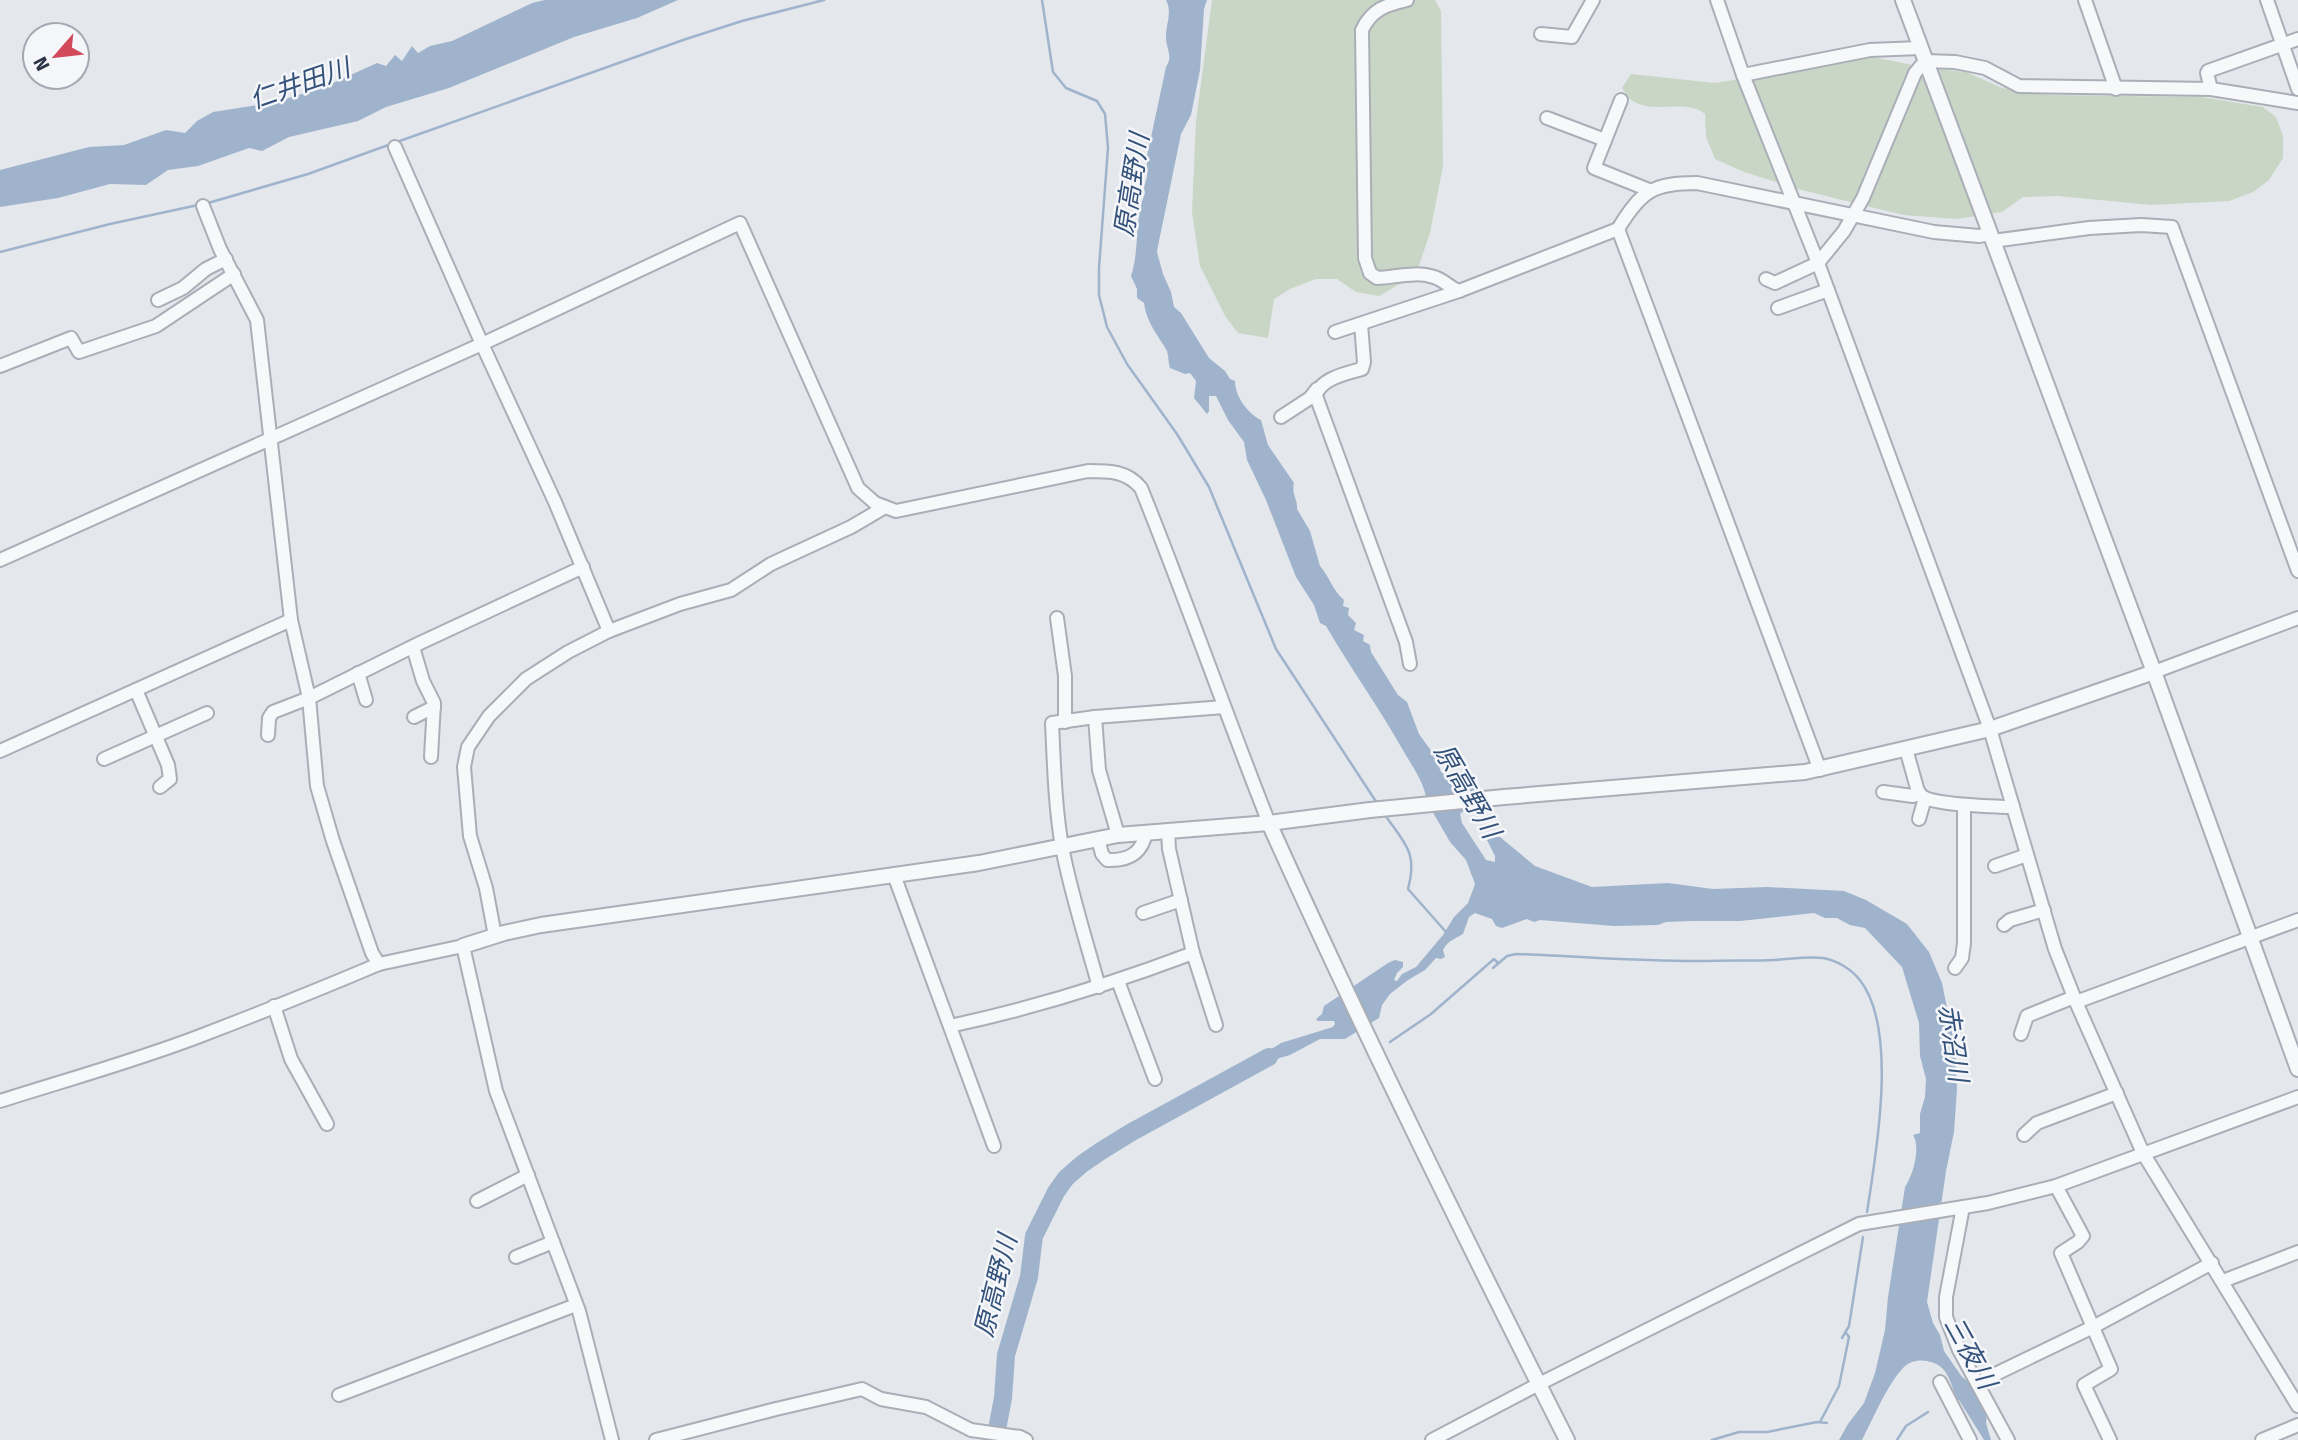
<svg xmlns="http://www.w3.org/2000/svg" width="2298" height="1440" viewBox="0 0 2298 1440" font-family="'Fira Sans','Noto Sans JP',sans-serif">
	<rect width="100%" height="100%" fill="#e4e7ec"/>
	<g fill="#c9d6c5">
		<polygon points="1212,0 1435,0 1441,11 1443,166 1430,233 1417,271 1401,283 1379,296 1356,292 1337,279 1316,279 1290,289 1274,299 1268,338 1238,333 1225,316 1200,266 1192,212 1196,121"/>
		<path d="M1862,55L1928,68L1966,72L2002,88L2050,95L2202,97L2263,107L2276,117L2283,136V158L2269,180L2253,192L2229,201L2151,205L2058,196L2023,197L2002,212L1957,219L1903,215L1802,190L1744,172L1715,159L1706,137L1705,114C1685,98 1655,115 1633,101C1629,99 1625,92 1622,88L1631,74L1715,83L1813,68Z"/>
	</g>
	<g fill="#9fb4cc">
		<polygon points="545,0 678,0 637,18 574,37 449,88 386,107 358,121 289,137 262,151 249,148 198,166 168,170 146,185 110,184 58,198 0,207 0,170 89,147 124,145 166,130 185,133 197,121 213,112 276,102 324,87 377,63 386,66 395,55 402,61 412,46 418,53 430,46 452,41 532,3"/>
		<path d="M1166,0H1207L1204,9L1200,70L1191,115L1181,134L1158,246L1157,252L1163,274L1171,292L1174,307L1181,313L1209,358L1225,371L1230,379L1235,381C1235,396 1247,413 1261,420L1268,445L1294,483C1291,493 1298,500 1297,509L1310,531L1320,566C1329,576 1333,591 1344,600L1343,606L1349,608L1348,615L1356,623L1354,630L1364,635L1363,641L1370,645L1371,652L1398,695L1407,702L1419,734L1435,756L1441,772L1462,788L1476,785L1482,795L1460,814L1462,823L1486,860L1495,862V856L1487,840L1492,836L1500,837L1535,866L1592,887L1668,883L1713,889L1767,887L1844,891L1866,900L1907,924L1929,952L1942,983L1954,1042L1956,1064L1957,1089L1954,1132L1946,1171L1927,1302L1933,1323L1940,1335L1944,1351L1962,1377L1971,1383L1987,1414L1986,1423L1991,1440H1984L1959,1400L1956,1401L1957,1398C1952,1389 1950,1375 1942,1368C1932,1359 1913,1357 1903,1368C1887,1385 1873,1419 1862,1440H1839L1848,1424L1864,1403L1875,1373L1885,1330L1888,1297L1905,1187C1913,1175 1921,1148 1913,1135L1920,1133V1114L1925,1097L1926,1079L1920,1056L1919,1023L1902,967L1865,928L1850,925L1837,918H1825L1814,913L1740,921H1692L1666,922L1658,925L1614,926L1540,920L1534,922L1527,919L1502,928L1496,926L1492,919L1475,913L1469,917L1463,934C1455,939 1447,941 1443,950L1445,957L1441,959L1436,958L1425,970L1408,980L1390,994L1382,1005L1379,1018L1345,1039H1320L1290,1055L1266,1062L1239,1078L1265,1053L1281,1043L1333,1027L1335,1024L1334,1021H1318L1316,1019L1322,1014L1324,1006L1388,963L1395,960L1403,962V967L1397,973L1394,980L1397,981L1402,974L1416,967L1443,935L1454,917L1468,903L1475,884L1466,860L1450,842L1427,802C1425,784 1413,767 1404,752C1380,709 1351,669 1326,626L1320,623L1314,605L1296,577L1266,500L1247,460L1244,442L1228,420L1216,396H1209V411L1207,414L1194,398L1196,381L1190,373L1185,374L1170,368C1168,363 1169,357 1167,351C1158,335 1146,322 1144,303L1137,298V289L1131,276C1140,249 1134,220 1145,193L1144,187L1147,177V156L1166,67C1173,57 1167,50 1166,39C1165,25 1173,14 1166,0Z"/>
	</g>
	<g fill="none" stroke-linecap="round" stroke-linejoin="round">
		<g stroke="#9fb4cc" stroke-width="2.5">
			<polyline points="1042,0 1053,72 1066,88 1097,101 1105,114 1108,148 1099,268 1099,295 1107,327 1127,364 1177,434 1209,487 1276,649 1377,803"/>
			<polyline points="397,142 686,39 742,21 824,0"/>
			<polyline points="208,203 308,174 391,144"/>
			<polyline points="0,252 110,224 198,205"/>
			<path d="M1385,815C1405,844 1418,852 1408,889L1446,932"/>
			<path d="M1493,968L1507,956L1516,954C1580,956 1643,962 1707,961C1729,960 1752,961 1775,960C1791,959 1808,956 1823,958C1836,960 1851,969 1859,979C1899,1027 1876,1154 1867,1212"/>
			<polyline points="1390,1042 1431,1014 1494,959 1498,963"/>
			<polyline points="1842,1338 1849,1326 1863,1237"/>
			<polyline points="1820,1422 1839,1386 1849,1337 1847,1334"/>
			<polyline points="1712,1440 1739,1432 1767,1432 1817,1422 1827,1423"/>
			<polyline points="1897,1440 1906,1426 1928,1412"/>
		</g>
		<polyline stroke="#9fb4cc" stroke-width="18" points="995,1440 1003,1398 1006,1355 1029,1277 1034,1236 1056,1192 1066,1178 1082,1164 1101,1151 1130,1133 1269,1057"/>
		<defs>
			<g id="minor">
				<path d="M1407,0C1386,5 1372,9 1362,30L1365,258L1370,273L1377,278C1397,277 1415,271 1434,277C1444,280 1450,288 1459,291"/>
				<polyline points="1717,0 1743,75 1818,263 1775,283 1766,279"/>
				<polyline points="2085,0 2116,89"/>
				<polyline points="2267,0 2298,89"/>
				<polyline points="1541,34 1572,37 1593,0"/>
				<polyline points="1743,75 1870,50 1920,48"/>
				<polyline points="2211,89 2207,73 2208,71 2298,39"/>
				<polyline points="1621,100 1594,168 1649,190"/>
				<polyline points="2298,103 2211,89 2019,86 1985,68 1955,62 1925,61 1915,73 1863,198 1844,231 1818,263 1990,729 2055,949 2076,1002 2143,1153 2298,1406"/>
				<polyline points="1547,118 1605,140"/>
				<polyline points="395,147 482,344 555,502 609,631"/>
				<polyline points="203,206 220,249 257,320 291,620 309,698 317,786 333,841 372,953 379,964 463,946 496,1091 579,1311 612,1440"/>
				<path d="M1618,229C1641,191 1653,183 1697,183L1934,232L1979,236L1990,234"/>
				<polyline points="1993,241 2089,228 2141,225 2172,227 2298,571"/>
				<polyline points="158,300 183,288 206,269 226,259"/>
				<polyline points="1778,308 1828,290"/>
				<path d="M1361,324L1364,362L1362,369C1347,373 1319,379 1316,396L1406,642L1410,664"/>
				<polyline points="1335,332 1459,291 1618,229 1820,770"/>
				<polyline points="0,366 71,338 79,352 156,326 234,274"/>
				<polyline points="1281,417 1310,398 1317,389"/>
				<path d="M0,560L482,344L740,223L858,488L875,503L896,511L1088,471C1110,471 1127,471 1141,488C1186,599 1225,712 1269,823"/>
				<polyline points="1057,618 1065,676 1065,722"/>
				<polyline points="413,647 423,681 434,703 431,757"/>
				<polyline points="2154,672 2298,618"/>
				<polyline points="358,673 366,700"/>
				<polyline points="136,690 168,765 170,779 160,787"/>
				<polyline points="414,717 434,707"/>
				<polyline points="1095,717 1099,770 1118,835"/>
				<polyline points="268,735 269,718 273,712 309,698 420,643 583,567"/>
				<path d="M1906,749L1917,788C1919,793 1919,794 1923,797C1938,805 1988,806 2006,807L2013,806"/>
				<polyline points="0,751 291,620"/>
				<polyline points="104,759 207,713"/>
				<polyline points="1883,792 1913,796 1920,794"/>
				<polyline points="1919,819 1925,798"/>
				<polyline points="1168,831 1169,849 1193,953 1216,1025"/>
				<path d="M1098,839L1102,854L1107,860C1128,861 1142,854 1146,832"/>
				<polyline points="1995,866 2027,855"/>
				<polyline points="894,875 994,1146"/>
				<polyline points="1143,913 1181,900"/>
				<polyline points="2004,925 2010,920 2044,910"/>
				<polyline points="495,936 486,888 470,836 464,767 468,747 489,716 526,679 568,652 609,631 680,604 731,590 771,564 851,527 885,507"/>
				<polyline points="1955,968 1962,958 1964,943 1964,805"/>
				<polyline points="1118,981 1155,1079"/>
				<path d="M1099,987C1086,940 1071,894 1062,847C1055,806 1054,765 1052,723L1095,717L1224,707"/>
				<polyline points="2076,1002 2298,920"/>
				<polyline points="274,1006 291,1059 327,1124"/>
				<path d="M950,1026C1034,1008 1114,983 1193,953"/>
				<polyline points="2021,1034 2027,1016 2074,997"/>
				<path d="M0,1101C66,1080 135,1061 200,1036C260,1013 320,989 379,964"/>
				<polyline points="2024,1135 2037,1123 2117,1093"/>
				<polyline points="2056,1186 2083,1236 2078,1242 2061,1253 2111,1369 2084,1385 2110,1440"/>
				<polyline points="477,1201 528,1175"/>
				<polyline points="1963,1207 1946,1297 1946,1317 1959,1350 2008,1440"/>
				<polyline points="516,1257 553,1242"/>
				<polyline points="2223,1281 2298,1252"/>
				<polyline points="1940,1382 1970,1440"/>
				<polyline points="1977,1383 2093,1327 2212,1263"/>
				<polyline points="339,1395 576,1305"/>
				<polyline points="656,1440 776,1409 862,1389 881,1399 926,1407 971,1430 1020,1437 1026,1440"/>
				<polyline points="1432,1440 1539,1384 1859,1224 1988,1203 2056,1186 2298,1097"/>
				<polyline points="2262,1440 2298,1425"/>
			</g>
			<g id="tertiary">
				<polyline points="1903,0 2154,672 2298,1069"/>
				<path d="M1269,823C1363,1032 1464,1236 1567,1440"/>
				<polyline points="463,946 504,933 541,925 979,863 1118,835 1269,823 1370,810 1504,797 1805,772 1990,729 2154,672"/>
			</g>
		</defs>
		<use href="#minor" stroke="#a9aeb7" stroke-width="16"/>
		<use href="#tertiary" stroke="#a9aeb7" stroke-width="18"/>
		<use href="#minor" stroke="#f7f8fa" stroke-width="12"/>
		<use href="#tertiary" stroke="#f7f8fa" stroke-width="14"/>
	</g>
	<g text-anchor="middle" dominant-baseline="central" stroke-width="5" stroke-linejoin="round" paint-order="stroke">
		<g font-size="26" font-style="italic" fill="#34527a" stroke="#f4f6f9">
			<text transform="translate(300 84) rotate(-19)">仁井田川</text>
			<text transform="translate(1132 185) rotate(-81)">原高野川</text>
			<text transform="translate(1467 791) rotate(60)">原高野川</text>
			<text transform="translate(1953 1043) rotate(82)">赤沼川</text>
			<text transform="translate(996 1286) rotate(-76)">原高野川</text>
			<text transform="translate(1970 1353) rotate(61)">三夜川</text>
		</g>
	</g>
	<g transform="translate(56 56) rotate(242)"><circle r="33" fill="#f4f6f9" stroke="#a4a8b1" stroke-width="2"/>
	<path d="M0-5L12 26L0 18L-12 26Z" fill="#d1495b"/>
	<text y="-10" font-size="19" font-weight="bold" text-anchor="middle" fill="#2b3445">N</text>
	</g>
</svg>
